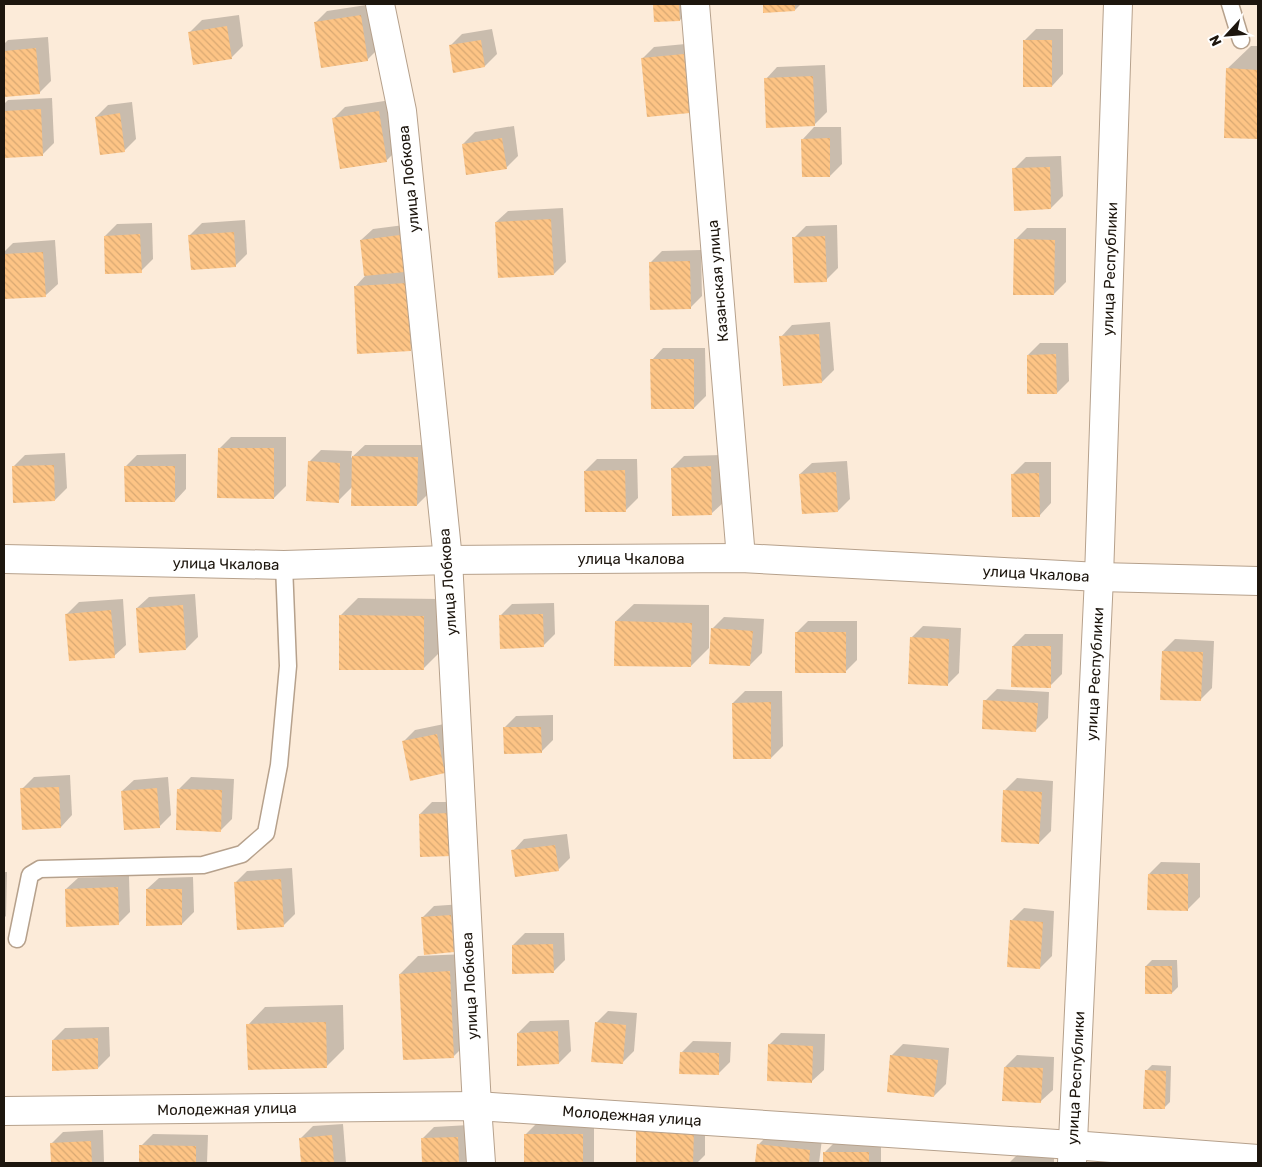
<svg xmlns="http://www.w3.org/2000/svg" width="1262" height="1167" viewBox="0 0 1262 1167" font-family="Rubik,sans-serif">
	<defs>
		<pattern id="building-back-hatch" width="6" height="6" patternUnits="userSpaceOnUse" patternTransform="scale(1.25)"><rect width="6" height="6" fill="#fdc485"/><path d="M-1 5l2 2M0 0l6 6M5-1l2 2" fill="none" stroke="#d8a872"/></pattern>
	</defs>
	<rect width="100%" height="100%" fill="#fcebd9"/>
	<g fill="#0003">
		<polygon points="373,4 379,48 367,60 315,23 327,11"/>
		<polygon points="654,4 685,4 686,14 680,20 656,21"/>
		<polygon points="764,4 801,4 795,10 764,12"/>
		<polygon points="239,15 243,46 231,58 190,32 202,20"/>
		<polygon points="492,29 497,54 485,66 450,46 462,34"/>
		<polygon points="1036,29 1063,29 1063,74 1052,86 1024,41"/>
		<polygon points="48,37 51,81 39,93 4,95 4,44 8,40"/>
		<polygon points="696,43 702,100 690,112 642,59 654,47"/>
		<polygon points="1251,46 1258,46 1258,138 1225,137 1227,69"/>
		<polygon points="825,65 827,112 815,124 766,79 777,67"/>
		<polygon points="52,98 54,143 42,155 4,157 4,104 8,100"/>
		<polygon points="391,100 398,149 386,161 333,119 345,107"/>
		<polygon points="132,102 136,139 124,151 96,117 108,105"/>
		<polygon points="514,126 518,156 506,168 463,144 475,132"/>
		<polygon points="814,127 841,127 842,164 830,176 803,139"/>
		<polygon points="1061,156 1063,196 1051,208 1014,169 1026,157"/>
		<polygon points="563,208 566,262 554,274 496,222 508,211"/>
		<polygon points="245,220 247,254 235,266 190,235 202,223"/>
		<polygon points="152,223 153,259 141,271 105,236 117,224"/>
		<polygon points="412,224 428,332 410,350 355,287 365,276 361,240 373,229"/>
		<polygon points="837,225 838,268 826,280 794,238 806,226"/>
		<polygon points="1027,228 1066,228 1066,282 1054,294 1015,240"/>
		<polygon points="55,240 58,284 46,295 5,298 4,252 13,243"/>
		<polygon points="701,250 702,296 690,308 650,263 662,251"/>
		<polygon points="830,322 834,370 822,382 781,337 792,325"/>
		<polygon points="1040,343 1068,343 1069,381 1057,393 1028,355"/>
		<polygon points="663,348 705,348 706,396 694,408 652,360"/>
		<polygon points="231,437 286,437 286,486 274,498 219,449"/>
		<polygon points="365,445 429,445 429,493 417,505 352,487 338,501 309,462 321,450 352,451 351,458"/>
		<polygon points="65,453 67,488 55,500 13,467 25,455"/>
		<polygon points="186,454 186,489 175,501 125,467 137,455"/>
		<polygon points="722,455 724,502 712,513 672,468 684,456"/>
		<polygon points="597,459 637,459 638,498 626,510 585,471"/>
		<polygon points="847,461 850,499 838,511 800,474 812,463"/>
		<polygon points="1025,462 1051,462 1051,503 1040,515 1013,474"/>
		<polygon points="195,594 198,637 186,649 137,608 149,597"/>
		<polygon points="358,598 441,599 441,651 423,669 340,616"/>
		<polygon points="123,599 126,645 114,656 67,614 79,602"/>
		<polygon points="554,603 555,634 543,646 500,616 512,604"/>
		<polygon points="634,604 709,605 709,648 691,666 616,621"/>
		<polygon points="724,617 764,619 762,653 750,665 712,629"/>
		<polygon points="808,621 857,621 857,660 845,672 796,633"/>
		<polygon points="923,626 961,628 959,673 947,685 911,638"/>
		<polygon points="1025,634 1063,634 1062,674 1050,686 1013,646"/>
		<polygon points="1175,639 1214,641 1212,688 1200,700 1163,651"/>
		<polygon points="997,689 1049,692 1048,718 1036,730 985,701"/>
		<polygon points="745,691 782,691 783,746 771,758 733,703"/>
		<polygon points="553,715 553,740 541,752 504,728 516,716"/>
		<polygon points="449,723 457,760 445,772 411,779 403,742 415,730"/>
		<polygon points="70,775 72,815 61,827 22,789 34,777"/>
		<polygon points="168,777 171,815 159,827 122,791 134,780"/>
		<polygon points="191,777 234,779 232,819 220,831 179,789"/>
		<polygon points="1017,778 1053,781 1051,831 1039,843 1005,790"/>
		<polygon points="432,802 463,802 465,843 420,814"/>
		<polygon points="567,834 570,858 558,870 513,851 524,839"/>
		<polygon points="1161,862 1200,863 1200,897 1188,909 1149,874"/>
		<polygon points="292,868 295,914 283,926 235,883 247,871"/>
		<polygon points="4,872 7,872 6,916 4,918"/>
		<polygon points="129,876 130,912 118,924 66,889 78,878"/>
		<polygon points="193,877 194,912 182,924 147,889 159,878"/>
		<polygon points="463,904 465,939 453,951 422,918 434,906"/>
		<polygon points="1024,908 1054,911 1052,956 1040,968 1012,920"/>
		<polygon points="525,933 564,933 565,960 553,972 513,945"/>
		<polygon points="467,954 471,1039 453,1057 400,974 418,956"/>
		<polygon points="1152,960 1177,960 1178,987 1172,993 1146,966"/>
		<polygon points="343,1005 344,1049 326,1067 248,1025 265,1007"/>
		<polygon points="608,1011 637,1013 634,1051 622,1063 596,1023"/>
		<polygon points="569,1020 571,1051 559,1063 518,1033 530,1021"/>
		<polygon points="109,1027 110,1056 98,1068 53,1040 65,1028"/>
		<polygon points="781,1033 825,1034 824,1070 812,1081 769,1045"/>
		<polygon points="693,1041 731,1042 730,1062 718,1074 681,1053"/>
		<polygon points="903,1044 949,1048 946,1084 934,1096 891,1056"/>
		<polygon points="1017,1055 1054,1057 1053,1090 1041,1101 1005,1067"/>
		<polygon points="1152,1065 1171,1066 1170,1102 1164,1108 1146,1071"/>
		<polygon points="649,1120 705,1120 705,1155 697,1163 637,1163 637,1132"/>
		<polygon points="537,1123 594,1123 594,1163 525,1163 525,1135"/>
		<polygon points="343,1124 346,1163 302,1163 301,1138 313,1126"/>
		<polygon points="469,1125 471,1163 423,1163 422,1139 434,1127"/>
		<polygon points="103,1130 104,1163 52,1163 51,1144 63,1132"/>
		<polygon points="770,1133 822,1139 819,1163 757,1163 758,1145"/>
		<polygon points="153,1134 208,1135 207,1163 140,1163 141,1146"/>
		<polygon points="837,1140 881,1141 881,1163 825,1163 825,1152"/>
		<polygon points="1019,1153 1054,1155 1054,1163 1009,1163"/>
	</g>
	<g fill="url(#building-back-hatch)">
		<polygon points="653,4 679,4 680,21 654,22"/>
		<polygon points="763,4 795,4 795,11 763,13"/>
		<polygon points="361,15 368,61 321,68 314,22"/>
		<polygon points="227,26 232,59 193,65 188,32"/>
		<polygon points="481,40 485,67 453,73 449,45"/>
		<rect x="1023" y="40" width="29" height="47"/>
		<polygon points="36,48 40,94 4,97 4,51"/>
		<polygon points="684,54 690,113 647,117 641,58"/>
		<polygon points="1226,68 1258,70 1258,139 1224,138"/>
		<polygon points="813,76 815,126 766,128 764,78"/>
		<polygon points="41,109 43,156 4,158 4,111"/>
		<polygon points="379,111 387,162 340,169 332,118"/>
		<polygon points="120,113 125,152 100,155 95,117"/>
		<polygon points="502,138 507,169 466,175 462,144"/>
		<polygon points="830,138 830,177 802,177 801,139"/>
		<polygon points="1050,167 1051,209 1014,211 1012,168"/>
		<polygon points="551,219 554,275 498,278 495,222"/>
		<polygon points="234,232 236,267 191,270 188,235"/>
		<polygon points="140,234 142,273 105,274 104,236"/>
		<polygon points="400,235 405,272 364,276 360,240"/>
		<polygon points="825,236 827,282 794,283 792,237"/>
		<polygon points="1014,239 1055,240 1054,295 1013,295"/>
		<polygon points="43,252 46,297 4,299 4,254"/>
		<polygon points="690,261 691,309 650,310 649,262"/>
		<polygon points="407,283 411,351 357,354 354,286"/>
		<polygon points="819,334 822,383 783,386 779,336"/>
		<polygon points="1056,354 1057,394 1027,394 1027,355"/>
		<polygon points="650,359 694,359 694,409 651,409"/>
		<polygon points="218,448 274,448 274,499 217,498"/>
		<polygon points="352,456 418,457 417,506 351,506"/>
		<polygon points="308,461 340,463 339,503 306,501"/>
		<polygon points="54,465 55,501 13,503 12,466"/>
		<polygon points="124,466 175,466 175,502 125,502"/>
		<polygon points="711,466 712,515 672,516 671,468"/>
		<polygon points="625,470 626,512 585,512 584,471"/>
		<polygon points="836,472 838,512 802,514 799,474"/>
		<polygon points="1039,473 1040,517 1012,517 1011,474"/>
		<polygon points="183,605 186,650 139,653 136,608"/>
		<polygon points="111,610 115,658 69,661 65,614"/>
		<polygon points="543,614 544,647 500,649 499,615"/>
		<polygon points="339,615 424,616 424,670 339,670"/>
		<polygon points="615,621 692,623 691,667 614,666"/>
		<polygon points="711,628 753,631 750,666 709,664"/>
		<rect x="795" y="632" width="51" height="41"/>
		<polygon points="910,637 949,639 948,686 908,684"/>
		<polygon points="1012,646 1051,646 1051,688 1011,687"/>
		<polygon points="1162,651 1203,652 1201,701 1160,700"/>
		<polygon points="983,700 1038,703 1036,732 982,729"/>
		<polygon points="771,702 771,759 733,759 732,703"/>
		<polygon points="503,727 541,727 542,753 504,754"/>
		<polygon points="437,734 445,773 410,781 402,741"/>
		<polygon points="59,787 61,828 22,830 20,788"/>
		<polygon points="157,788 160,828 124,830 121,791"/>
		<polygon points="177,789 222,790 221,832 176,830"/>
		<polygon points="1003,790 1042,792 1039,844 1001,842"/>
		<polygon points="452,813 453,856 420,857 419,814"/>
		<polygon points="555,845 559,871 515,877 511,850"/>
		<polygon points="1148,874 1188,874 1188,911 1147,910"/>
		<polygon points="281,879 284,927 237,930 234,882"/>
		<polygon points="118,887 119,925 66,927 65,889"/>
		<polygon points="146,889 182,889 182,925 146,926"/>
		<polygon points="451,915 454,952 424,955 421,917"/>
		<polygon points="1010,920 1043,922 1040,969 1007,967"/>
		<polygon points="553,944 554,973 512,974 512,945"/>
		<rect x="1145" y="966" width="27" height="28"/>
		<polygon points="450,971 454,1058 403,1060 399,974"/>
		<polygon points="326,1022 327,1068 248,1070 246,1024"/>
		<polygon points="595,1022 626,1025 623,1064 591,1062"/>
		<polygon points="558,1031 559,1064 517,1066 517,1033"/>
		<polygon points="98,1038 98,1069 52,1071 52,1040"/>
		<polygon points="768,1044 813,1046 812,1083 767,1081"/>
		<polygon points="680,1052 719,1053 719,1075 679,1074"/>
		<polygon points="890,1055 938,1060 934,1097 887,1092"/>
		<polygon points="1004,1067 1043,1068 1041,1103 1002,1101"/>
		<polygon points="1145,1070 1166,1071 1165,1109 1143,1109"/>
		<polygon points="636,1131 694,1132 693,1163 636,1163"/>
		<rect x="524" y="1134" width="59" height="29"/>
		<polygon points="332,1135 334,1163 301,1163 299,1138"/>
		<polygon points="458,1137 459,1163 422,1163 421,1138"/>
		<polygon points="91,1141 92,1163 51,1163 50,1143"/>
		<polygon points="757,1144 810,1150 809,1163 755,1163"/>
		<polygon points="139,1145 196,1146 196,1163 139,1163"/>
		<rect x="823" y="1152" width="46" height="11"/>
	</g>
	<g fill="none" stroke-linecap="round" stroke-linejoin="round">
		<defs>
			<g id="service">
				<polyline points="1230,4 1241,40"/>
				<polyline points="17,939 30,875 40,869 203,865 242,854 266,833 279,765 288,666 284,565"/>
			</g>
			<g id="minor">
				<polyline points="380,4 402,111 448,560 477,1106 481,1163"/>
				<polyline points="695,4 741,558"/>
				<polyline points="1099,577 1118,4"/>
				<polyline points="4,1111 477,1106 1072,1145 1258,1159"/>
			</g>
			<g id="secondary">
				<polyline points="4,559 284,565 448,560 741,558 1099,577 1258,581"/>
				<polyline points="1072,1163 1099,577"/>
			</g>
		</defs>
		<use href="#service" stroke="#b6a18c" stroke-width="19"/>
		<use href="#minor" stroke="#b6a18c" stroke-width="30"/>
		<use href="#secondary" stroke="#b6a18c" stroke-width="30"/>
		<use href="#service" stroke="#fff" stroke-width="16"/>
		<use href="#minor" stroke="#fff" stroke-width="28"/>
		<use href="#secondary" stroke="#fff" stroke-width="28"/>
	</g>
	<g text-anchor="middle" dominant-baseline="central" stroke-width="4.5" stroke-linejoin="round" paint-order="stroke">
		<g font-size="15" fill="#1d160e" stroke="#fff">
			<text transform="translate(409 179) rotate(-96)">улица Лобкова</text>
			<text transform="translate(1110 269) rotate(-88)">улица Республики</text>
			<text transform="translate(718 281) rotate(-95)">Казанская улица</text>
			<text x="631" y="559">улица Чкалова</text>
			<text transform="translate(226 564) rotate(1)">улица Чкалова</text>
			<text transform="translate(1036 574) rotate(3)">улица Чкалова</text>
			<text transform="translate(448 582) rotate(-94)">улица Лобкова</text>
			<text transform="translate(1095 674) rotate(-87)">улица Республики</text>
			<text transform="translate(470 986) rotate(-93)">улица Лобкова</text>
			<text transform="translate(1076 1078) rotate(-87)">улица Республики</text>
			<text transform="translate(227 1109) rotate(-1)">Молодежная улица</text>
			<text transform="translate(632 1116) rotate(4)">Молодежная улица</text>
		</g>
	</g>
	<rect width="1262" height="1167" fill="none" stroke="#1d160e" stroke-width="10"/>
	<g transform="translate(1227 35) rotate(244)" stroke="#ffffff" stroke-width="4" paint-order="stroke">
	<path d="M0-4L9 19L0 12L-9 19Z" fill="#1d160e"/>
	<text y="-8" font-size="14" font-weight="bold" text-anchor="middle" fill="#1d160e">N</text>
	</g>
</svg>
